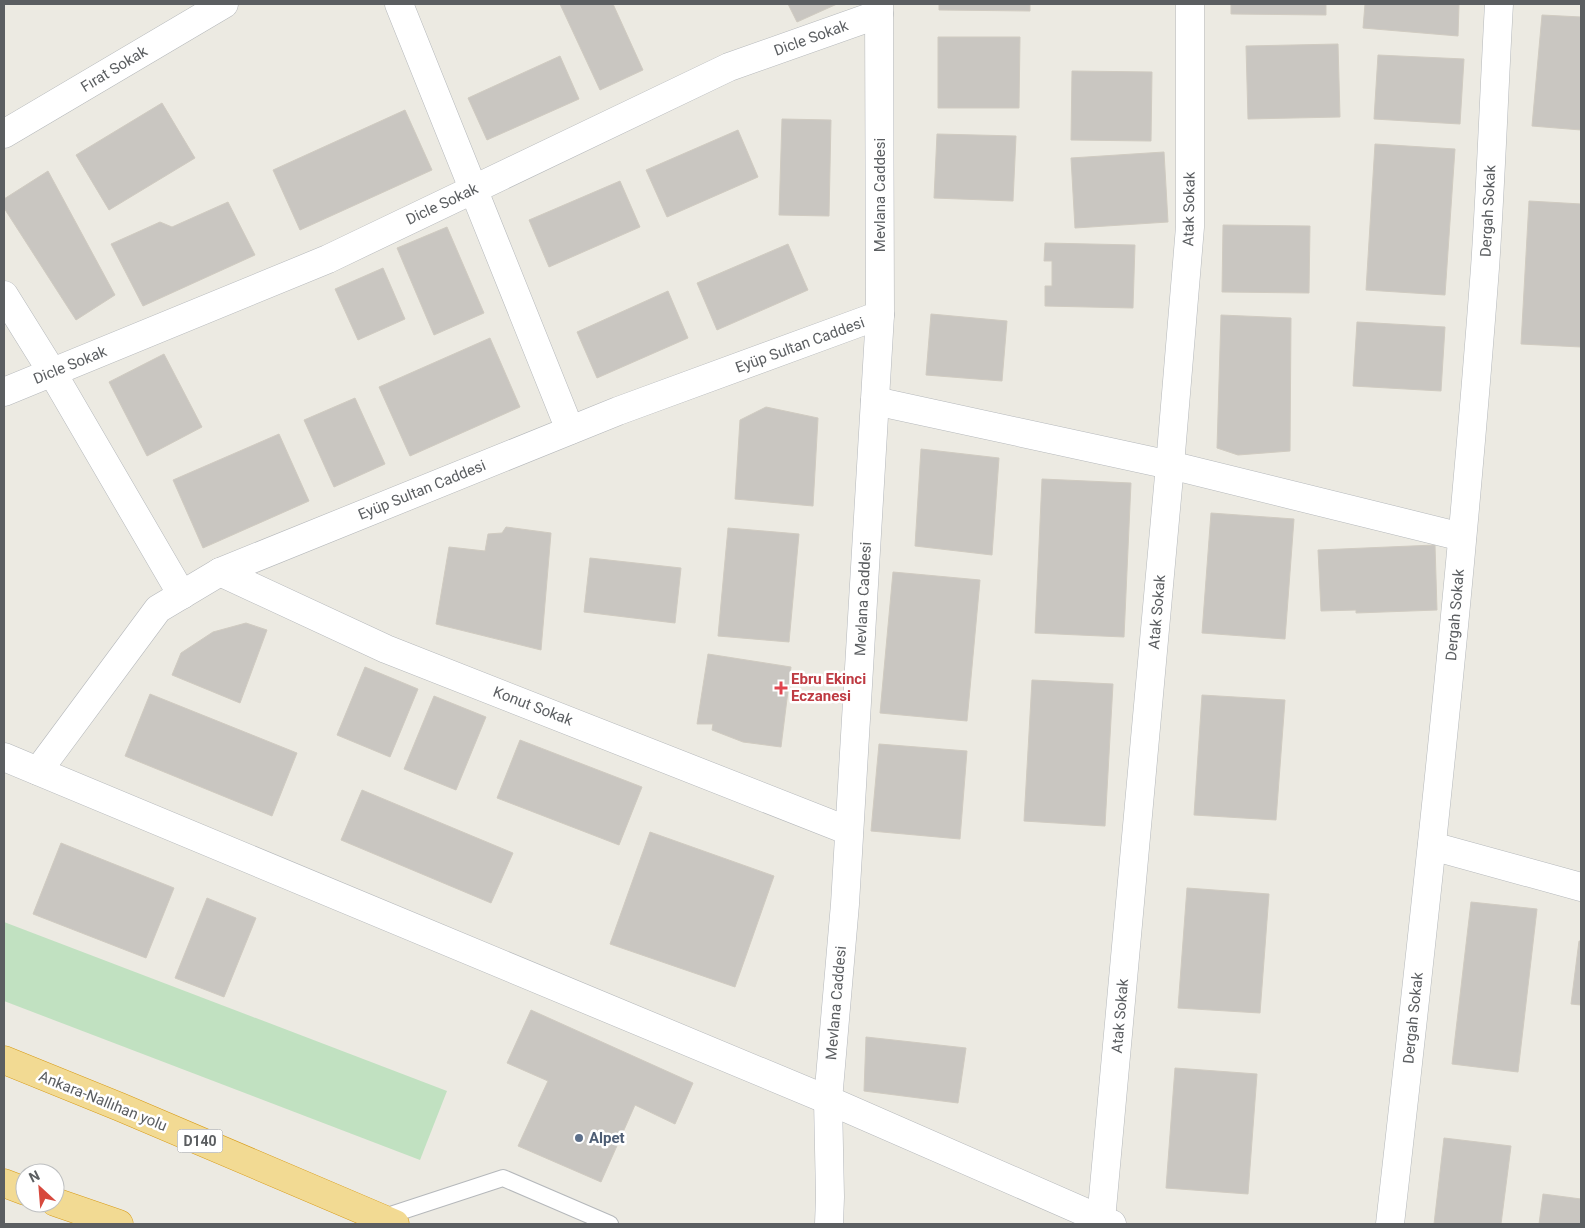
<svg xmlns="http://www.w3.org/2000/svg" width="1585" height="1228" viewBox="0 0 1585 1228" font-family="Roboto,sans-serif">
	<rect width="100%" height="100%" fill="#eceae2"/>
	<polygon fill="#c1e1c1" points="4,922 447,1091 420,1160 4,1001"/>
	<g fill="#c9c6c1" stroke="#d0cbc1">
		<polygon points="560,4 613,4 643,70 600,90"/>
		<polygon points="788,4 837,4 797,22"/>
		<polygon points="939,4 1030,4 1030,11 939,10"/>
		<polygon points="1231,4 1326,4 1326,15 1231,14"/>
		<polygon points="1365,4 1459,4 1458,36 1363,28"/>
		<polygon points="1542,15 1581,17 1581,130 1532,126"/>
		<polygon points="938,37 1020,37 1019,108 938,108"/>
		<polygon points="1338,44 1340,117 1248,119 1246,46"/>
		<polygon points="1378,55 1464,59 1460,124 1374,119"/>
		<polygon points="560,56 579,99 487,140 468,98"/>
		<polygon points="1072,71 1152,72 1151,141 1071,140"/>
		<polygon points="162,103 195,158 109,210 76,155"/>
		<polygon points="405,110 432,170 300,230 273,170"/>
		<polygon points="782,119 831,120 829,216 779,215"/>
		<polygon points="738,130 758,177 667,217 646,170"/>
		<polygon points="937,134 1016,136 1013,201 934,198"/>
		<polygon points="1375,144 1455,149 1445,295 1366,290"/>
		<polygon points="1164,152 1168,222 1075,228 1071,158"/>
		<polygon points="48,171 115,295 76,320 4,208 4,199"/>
		<polygon points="620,181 640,227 549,267 529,220"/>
		<polygon points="1529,201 1581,204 1581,347 1521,344"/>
		<polygon points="228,202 255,255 143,306 111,244 160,222 172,227"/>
		<polygon points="1223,225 1310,226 1309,293 1222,292"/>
		<polygon points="447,227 484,313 434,335 397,248"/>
		<polygon points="1045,243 1135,245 1133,308 1045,306 1045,286 1052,286 1052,261 1044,261"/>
		<polygon points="788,244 808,290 717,330 697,283"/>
		<polygon points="383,268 405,319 358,340 335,289"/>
		<polygon points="668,291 688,338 597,378 577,332"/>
		<polygon points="931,314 1007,321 1002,381 926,375"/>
		<polygon points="1221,315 1291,318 1290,451 1238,455 1217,448"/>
		<polygon points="1357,322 1445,327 1441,391 1353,386"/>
		<polygon points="490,338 520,407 410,456 379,387"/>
		<polygon points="164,354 202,427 147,456 109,382"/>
		<polygon points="355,398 385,464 334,487 304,420"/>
		<polygon points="766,407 818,418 813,506 735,499 740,420"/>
		<polygon points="279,434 309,501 203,548 173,480"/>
		<polygon points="921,449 999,458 992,555 915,546"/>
		<polygon points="1042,479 1131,483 1124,637 1035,633"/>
		<polygon points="1211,513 1294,519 1285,639 1202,633"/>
		<polygon points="506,527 551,533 541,650 436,624 449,547 485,551 488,534 502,533"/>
		<polygon points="728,528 799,534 789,642 718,636"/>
		<polygon points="1435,545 1437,610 1356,613 1356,610 1321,611 1318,550"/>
		<polygon points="590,558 681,568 675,623 584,612"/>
		<polygon points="893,572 980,580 967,721 880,713"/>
		<polygon points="246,623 267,630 240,703 172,675 181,653 213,632"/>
		<polygon points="708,654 791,667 781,747 743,742 712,730 713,724 697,724"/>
		<polygon points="365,667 418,689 390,757 337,735"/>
		<polygon points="1032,680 1113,684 1105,826 1024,821"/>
		<polygon points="150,694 297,753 272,816 125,756"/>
		<polygon points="1202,695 1285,700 1276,820 1194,815"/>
		<polygon points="434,696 486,717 456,790 404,769"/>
		<polygon points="520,740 642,787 619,845 497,798"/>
		<polygon points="879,744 967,751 960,839 871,831"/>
		<polygon points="362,790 513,853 491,903 341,840"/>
		<polygon points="650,832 774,876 735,987 610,944"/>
		<polygon points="61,843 174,888 146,958 33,914"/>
		<polygon points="1187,888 1269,894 1260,1013 1178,1008"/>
		<polygon points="207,898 256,918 224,997 175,978"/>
		<polygon points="1471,902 1537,909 1518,1072 1452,1064"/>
		<polygon points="1579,941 1581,941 1581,1005 1571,1004"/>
		<polygon points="531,1010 693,1083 675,1124 635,1105 601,1182 518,1146 548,1081 507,1063"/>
		<polygon points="866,1037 966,1048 958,1103 864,1091"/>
		<polygon points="1175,1068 1257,1074 1248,1194 1166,1188"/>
		<polygon points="1444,1138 1511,1146 1501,1224 1434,1224"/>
		<polygon points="1543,1194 1581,1199 1581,1224 1539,1224"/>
	</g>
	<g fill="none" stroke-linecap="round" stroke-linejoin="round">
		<defs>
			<polyline id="lane" points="381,1218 503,1178 610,1224"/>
			<g id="street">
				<polyline points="399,4 570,430"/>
				<polyline points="4,134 224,4"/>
				<polyline points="4,295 52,372 182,595"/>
				<polyline points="4,392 328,259 729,67 879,14"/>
				<polyline points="875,401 1170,465 1462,537"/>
				<polyline points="220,572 386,649 849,831"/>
				<polyline points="4,757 828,1100 1112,1224"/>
				<polyline points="38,771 158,609 220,572 618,411 880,315"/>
				<polyline points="1432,846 1581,887"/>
				<polyline points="1101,1220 1170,465 1190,227 1190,4"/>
				<path d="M1390,1224C1426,906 1461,588 1485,268C1491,180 1494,92 1499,4"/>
			</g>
			<polyline id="secondary" points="829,1224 830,1197 828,1100 845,904 880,315 879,4"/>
			<g id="highway">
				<polyline points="4,1060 120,1107 395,1224"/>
				<polyline points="4,1183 25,1191"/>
				<polyline points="55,1202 119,1224"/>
			</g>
		</defs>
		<use href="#lane" stroke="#b5b8bb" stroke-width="18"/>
		<use href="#street" stroke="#b5b8bb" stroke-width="29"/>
		<use href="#secondary" stroke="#b4b7bb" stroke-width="29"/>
		<use href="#highway" stroke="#d79b17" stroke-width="29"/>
		<use href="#lane" stroke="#fff" stroke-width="16"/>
		<use href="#street" stroke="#fff" stroke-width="28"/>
		<use href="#secondary" stroke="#fff" stroke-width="28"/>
		<use href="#highway" stroke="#f2da93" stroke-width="28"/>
	</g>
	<path fill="#e0444e" stroke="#fff" stroke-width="2" d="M778.5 680.5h5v5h5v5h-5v5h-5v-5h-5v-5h5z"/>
	<circle fill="#5c6f8a" stroke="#fff" stroke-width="2" cx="579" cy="1138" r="5"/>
	<g text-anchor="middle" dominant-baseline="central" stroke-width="5" stroke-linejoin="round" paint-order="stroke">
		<rect fill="#fff" stroke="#8c8e90" stroke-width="1" x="177.5" y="1129.5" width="45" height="23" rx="4"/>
		<g font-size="14" font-weight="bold" fill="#5b5e61">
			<text x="200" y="1141">D140</text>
		</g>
		<g font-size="15" fill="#5b5e61" stroke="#fff">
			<text transform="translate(811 38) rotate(-20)">Dicle Sokak</text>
			<text transform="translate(114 69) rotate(-31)">Fırat Sokak</text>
			<text transform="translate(880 195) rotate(-90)">Mevlana Caddesi</text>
			<text transform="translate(442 204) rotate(-25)">Dicle Sokak</text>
			<text transform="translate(1189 209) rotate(-89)">Atak Sokak</text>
			<text transform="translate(1488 211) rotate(-87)">Dergah Sokak</text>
			<text transform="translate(800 345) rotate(-20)">Eyüp Sultan Caddesi</text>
			<text transform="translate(70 365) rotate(-22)">Dicle Sokak</text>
			<text transform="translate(422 490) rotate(-22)">Eyüp Sultan Caddesi</text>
			<text transform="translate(863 599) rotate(-87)">Mevlana Caddesi</text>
			<text transform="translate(1157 612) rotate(-85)">Atak Sokak</text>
			<text transform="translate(1455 615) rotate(-85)">Dergah Sokak</text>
			<text transform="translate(533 706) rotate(21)">Konut Sokak</text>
			<text transform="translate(836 1003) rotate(-85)">Mevlana Caddesi</text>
			<text transform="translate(1120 1016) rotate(-85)">Atak Sokak</text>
			<text transform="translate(1413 1018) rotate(-84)">Dergah Sokak</text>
			<text transform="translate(103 1101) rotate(22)">Ankara-Nallıhan yolu</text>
		</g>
		<g font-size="15" font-weight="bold" fill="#be3a42" stroke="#fff" text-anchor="start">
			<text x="791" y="679">Ebru Ekinci<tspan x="791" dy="17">Eczanesi</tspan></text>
		</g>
		<g font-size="15" font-weight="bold" fill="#4e5e75" stroke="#fff" text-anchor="start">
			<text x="589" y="1138">Alpet</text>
		</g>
	</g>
	<rect width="1585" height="1228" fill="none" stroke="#5b5e61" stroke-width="10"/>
	<g transform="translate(40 1188) rotate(334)"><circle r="24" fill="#ffffff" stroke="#bdbfc0"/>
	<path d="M0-4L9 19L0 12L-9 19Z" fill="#d7493d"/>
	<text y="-8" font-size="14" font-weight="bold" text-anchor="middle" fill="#5b5e61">N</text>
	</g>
</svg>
